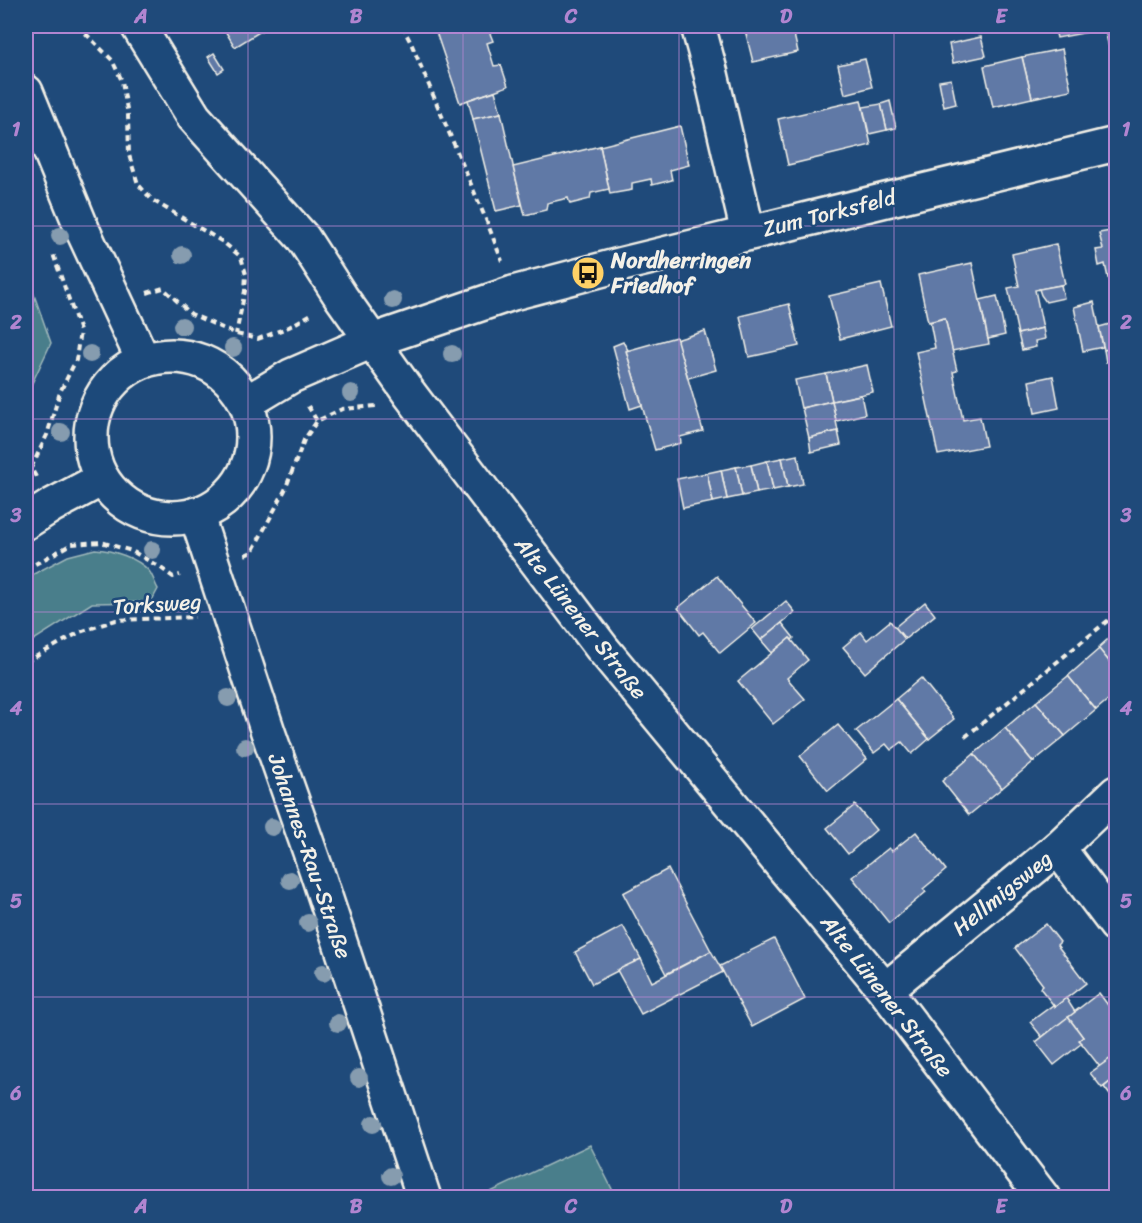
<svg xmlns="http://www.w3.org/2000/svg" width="1142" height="1223" viewBox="0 0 1142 1223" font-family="Sriracha,sans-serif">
	<rect width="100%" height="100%" fill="#1f4a7a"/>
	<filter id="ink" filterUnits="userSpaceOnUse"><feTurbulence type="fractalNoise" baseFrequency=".0167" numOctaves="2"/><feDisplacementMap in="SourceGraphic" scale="12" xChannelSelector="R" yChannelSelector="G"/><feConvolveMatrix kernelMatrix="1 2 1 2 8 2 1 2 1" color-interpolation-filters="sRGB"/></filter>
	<g filter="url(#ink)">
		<g fill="#4a7e8b" stroke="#9fb8ba" stroke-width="1.5">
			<polygon points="26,272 51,343 26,396"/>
			<path d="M95,549C112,550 138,558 149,571C153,576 155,584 158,589L151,602L92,603L26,645V578L68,556Z"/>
			<polygon points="590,1145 616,1197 480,1197"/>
		</g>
		<g fill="#6079a6" stroke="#f4f1e8" stroke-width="1.5">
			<polygon points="215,26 269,26 235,47 224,29 219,32"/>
			<polygon points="434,26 487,26 493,41 487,43 494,66 501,65 508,86 460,103"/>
			<polygon points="744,26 792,26 798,52 753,62"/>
			<polygon points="1054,26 1088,26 1089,32 1057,38"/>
			<polygon points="1104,26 1116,26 1116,78"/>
			<polygon points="981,37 986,56 953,63 949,44"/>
			<polygon points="1062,49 1071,90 1032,98 1022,57"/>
			<polygon points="214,53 224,69 218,73 208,57"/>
			<polygon points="1022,57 1032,98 993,107 984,66"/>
			<polygon points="865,59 872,87 845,94 838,65"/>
			<polygon points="951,79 956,104 944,107 939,81"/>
			<polygon points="495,91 501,113 473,119 468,100"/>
			<polygon points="861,100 871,145 788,165 778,119"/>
			<polygon points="890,101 896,128 887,130 881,104"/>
			<polygon points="881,104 887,130 869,134 863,107"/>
			<polygon points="501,113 522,205 496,211 473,119"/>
			<polygon points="680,126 689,165 670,170 672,180 652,185 651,179 632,183 632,190 610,194 600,146"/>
			<polygon points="600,146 609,189 591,193 590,199 570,204 568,198 547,203 546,210 525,215 513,167"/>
			<polygon points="1116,230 1116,276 1108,278 1105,264 1099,266 1096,250 1103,249 1099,233"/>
			<polygon points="1056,244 1065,284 1035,290 1043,328 1018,334 1008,288 1019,286 1012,254"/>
			<polygon points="972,263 989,344 952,351 945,318 928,322 918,275"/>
			<polygon points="1116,276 1116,314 1109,278"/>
			<polygon points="881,284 891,326 840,339 829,296"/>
			<polygon points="1061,285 1064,298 1046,302 1041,295 1039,289"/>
			<polygon points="997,296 1005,335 988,339 980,300"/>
			<polygon points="1094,302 1103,347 1083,351 1074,307"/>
			<polygon points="789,304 799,346 749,357 740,316"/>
			<polygon points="945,318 957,371 953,372 963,420 980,417 986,446 938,455 916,352 935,348 930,322"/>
			<polygon points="1110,324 1115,348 1104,350 1099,327"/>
			<polygon points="1043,328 1045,339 1035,341 1036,347 1022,350 1018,334"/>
			<polygon points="705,331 716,370 688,378 676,340"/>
			<polygon points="676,337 703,431 680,437 681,443 655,450 626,351"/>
			<polygon points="623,342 628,350 626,351 642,405 630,409 613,346"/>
			<polygon points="1116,347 1116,360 1106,362 1104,350"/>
			<polygon points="867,365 873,392 832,401 826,374"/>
			<polygon points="826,374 832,401 801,408 795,380"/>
			<polygon points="1053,376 1059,408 1035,413 1029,381"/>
			<polygon points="861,395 865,414 836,421 832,401"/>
			<polygon points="832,401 838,431 809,438 802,408"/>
			<polygon points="838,431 841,445 811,452 809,438"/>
			<polygon points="798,455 803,484 788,487 782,458"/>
			<polygon points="782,458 788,487 773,490 767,461"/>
			<polygon points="767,461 773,490 757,493 751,465"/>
			<polygon points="751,465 757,493 742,496 736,467"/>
			<polygon points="736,467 742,496 727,499 721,470"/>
			<polygon points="721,470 727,499 713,502 707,473"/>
			<polygon points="707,473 713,502 683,508 677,479"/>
			<polygon points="717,576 756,623 720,653 703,632 699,635 678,608"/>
			<polygon points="786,601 795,612 761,640 752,629"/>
			<polygon points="925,602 935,615 905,639 895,627"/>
			<polygon points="890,621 905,639 865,673 843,647 861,632 867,640"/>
			<polygon points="782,623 794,638 792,640 790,638 772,653 761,640"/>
			<polygon points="1116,632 1116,670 1098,648"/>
			<polygon points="790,638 808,660 787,678 805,699 773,724 738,681"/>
			<polygon points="1099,649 1116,670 1116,693 1096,710 1068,676"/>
			<polygon points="1068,676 1096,710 1065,736 1036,702"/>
			<polygon points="921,678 954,719 929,739 896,699"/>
			<polygon points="896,699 929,739 912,754 902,742 891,750 886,744 874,753 856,731"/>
			<polygon points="1036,702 1065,736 1033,762 1005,728"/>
			<polygon points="838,725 867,759 828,791 800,756"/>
			<polygon points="1005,728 1033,762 1002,788 974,754"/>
			<polygon points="974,754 1002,788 969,815 942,781"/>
			<polygon points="855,805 876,830 848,854 827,828"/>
			<polygon points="916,832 946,870 923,889 926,892 889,923 852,877 889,848 892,851"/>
			<polygon points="668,869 711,951 666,974 623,893"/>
			<polygon points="1046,924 1060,942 1057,945 1086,983 1055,1007 1040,988 1043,985 1015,948"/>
			<polygon points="623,926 641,959 592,984 575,952"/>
			<polygon points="774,939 805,999 752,1027 720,966"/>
			<polygon points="711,951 723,972 641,1014 617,970 641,959 652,982"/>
			<polygon points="1099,993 1116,1016 1116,1054 1100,1067 1079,1040 1083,1037 1068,1017"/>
			<polygon points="1066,998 1075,1012 1042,1037 1030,1022 1053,1005 1055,1007"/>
			<polygon points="1068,1017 1083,1037 1079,1040 1082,1043 1054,1065 1036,1042"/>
			<polygon points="1114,1056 1116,1059 1116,1077 1102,1088 1090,1073"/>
			<polygon points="1116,1077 1116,1096 1113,1099 1104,1087"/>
		</g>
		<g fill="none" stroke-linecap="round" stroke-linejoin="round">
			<defs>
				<g id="minor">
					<polyline points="138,26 194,117 303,238 341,297 409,393 602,648 885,990 1043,1198"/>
					<polyline points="698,26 711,74 748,233"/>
					<polyline points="1058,848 1116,925"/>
					<polyline points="885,990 1058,848 1116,793"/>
				</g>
				<g id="tertiary">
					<polyline points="26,92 83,231 143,360"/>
					<polyline points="196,514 268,732 316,869 424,1198"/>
				</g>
				<g id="secondary">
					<circle cx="172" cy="437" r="81"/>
					<polyline points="246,403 291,376 372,341 513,293 623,264 1116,144"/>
					<polyline points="26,522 51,506 102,479"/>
				</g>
			</defs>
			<use href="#minor" stroke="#f4f1e8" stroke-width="38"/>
			<use href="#tertiary" stroke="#f4f1e8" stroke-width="38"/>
			<use href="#secondary" stroke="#f4f1e8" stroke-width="38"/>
			<g stroke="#f4f1e8" stroke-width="4" stroke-dasharray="6 4.5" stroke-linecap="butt">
				<polyline points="78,26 112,60 122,81 128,115 129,155 138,184 152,200 223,242 241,257 246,274 245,291 236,334"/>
				<polyline points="402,26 411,43 487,222 502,261"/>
				<polyline points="147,293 163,288 191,314 236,334 258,339 289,327 313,313"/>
				<polyline points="308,406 317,421"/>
				<polyline points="36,477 31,468 47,435 60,392 76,360 80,331 53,254"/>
				<polyline points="245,555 252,552 285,490 304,440 317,421 342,409 377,406"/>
				<polyline points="26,569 72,544 101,542 132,551 161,568 173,577 180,575"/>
				<polyline points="26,662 80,632 116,620 195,617"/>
				<polyline points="965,737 1116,614"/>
			</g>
			<use href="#minor" stroke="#1f4a7a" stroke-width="33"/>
			<use href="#tertiary" stroke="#1f4a7a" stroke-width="33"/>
			<use href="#secondary" stroke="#1f4a7a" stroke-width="33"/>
		</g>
		<g fill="#869caf">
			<circle cx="60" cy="236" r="9"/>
			<circle cx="182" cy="255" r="9"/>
			<circle cx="393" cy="300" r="9"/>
			<circle cx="182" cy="326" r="9"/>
			<circle cx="233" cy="348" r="9"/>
			<circle cx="90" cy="354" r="9"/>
			<circle cx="452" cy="354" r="9"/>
			<circle cx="351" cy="393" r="9"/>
			<circle cx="61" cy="432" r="9"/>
			<circle cx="152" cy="550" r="9"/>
			<circle cx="228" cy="698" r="9"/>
			<circle cx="245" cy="747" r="9"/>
			<circle cx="272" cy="827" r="9"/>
			<circle cx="290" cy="880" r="9"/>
			<circle cx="308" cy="923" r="9"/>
			<circle cx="323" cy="973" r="9"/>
			<circle cx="338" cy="1023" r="9"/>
			<circle cx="359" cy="1078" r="9"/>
			<circle cx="373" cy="1124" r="9"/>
			<circle cx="391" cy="1176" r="9"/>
		</g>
	</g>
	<path fill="none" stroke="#b185d1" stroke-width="1.5" stroke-opacity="0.55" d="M248,26V1198M463,26V1198M679,26V1198M894,26V1198M26,226H1116M26,419H1116M26,612H1116M26,804H1116M26,997H1116"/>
	<defs>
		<symbol id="bus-disc" viewBox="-11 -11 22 22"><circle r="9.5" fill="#ffd166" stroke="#1f4a7a"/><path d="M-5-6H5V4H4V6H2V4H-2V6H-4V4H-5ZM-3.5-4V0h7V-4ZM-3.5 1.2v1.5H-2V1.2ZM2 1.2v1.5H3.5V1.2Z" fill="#111"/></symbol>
	</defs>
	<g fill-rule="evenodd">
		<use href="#bus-disc" x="569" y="254" width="38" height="38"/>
	</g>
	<g text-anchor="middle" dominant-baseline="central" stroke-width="5" stroke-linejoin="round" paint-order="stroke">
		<g font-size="22" fill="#f4f1e8" stroke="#1f4a7a">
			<text transform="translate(829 213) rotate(-14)">Zum Torksfeld</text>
			<text transform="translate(157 604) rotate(-4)">Torksweg</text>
			<text transform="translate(581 618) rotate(52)">Alte Lünener Straße</text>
			<text transform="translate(310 856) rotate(71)">Johannes-Rau-Straße</text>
			<text transform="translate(1002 893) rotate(-39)">Hellmigsweg</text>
			<text transform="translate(887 996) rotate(52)">Alte Lünener Straße</text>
		</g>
		<g font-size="22" font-weight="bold" fill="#f4f1e8" stroke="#1f4a7a" text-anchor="start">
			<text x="611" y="260">Nordherringen<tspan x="611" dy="25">Friedhof</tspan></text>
		</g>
	</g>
	<rect width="1142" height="1223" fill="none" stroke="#1f4a7a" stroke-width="66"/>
	<rect x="33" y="33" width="1076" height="1157" fill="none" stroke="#b185d1" stroke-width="2"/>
	<g font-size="20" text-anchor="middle" font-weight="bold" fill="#b185d1">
		<text x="141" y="23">A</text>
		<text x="356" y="23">B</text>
		<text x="571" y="23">C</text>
		<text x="786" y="23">D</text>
		<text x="1001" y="23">E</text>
		<text x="16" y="136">1</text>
		<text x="1126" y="136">1</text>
		<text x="16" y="329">2</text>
		<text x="1126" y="329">2</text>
		<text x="16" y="522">3</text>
		<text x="1126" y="522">3</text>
		<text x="16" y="715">4</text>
		<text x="1126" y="715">4</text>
		<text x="16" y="908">5</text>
		<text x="1126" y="908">5</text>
		<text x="16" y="1100">6</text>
		<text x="1126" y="1100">6</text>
		<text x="141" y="1213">A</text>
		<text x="356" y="1213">B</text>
		<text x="571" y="1213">C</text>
		<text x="786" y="1213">D</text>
		<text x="1001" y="1213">E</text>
	</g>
</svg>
